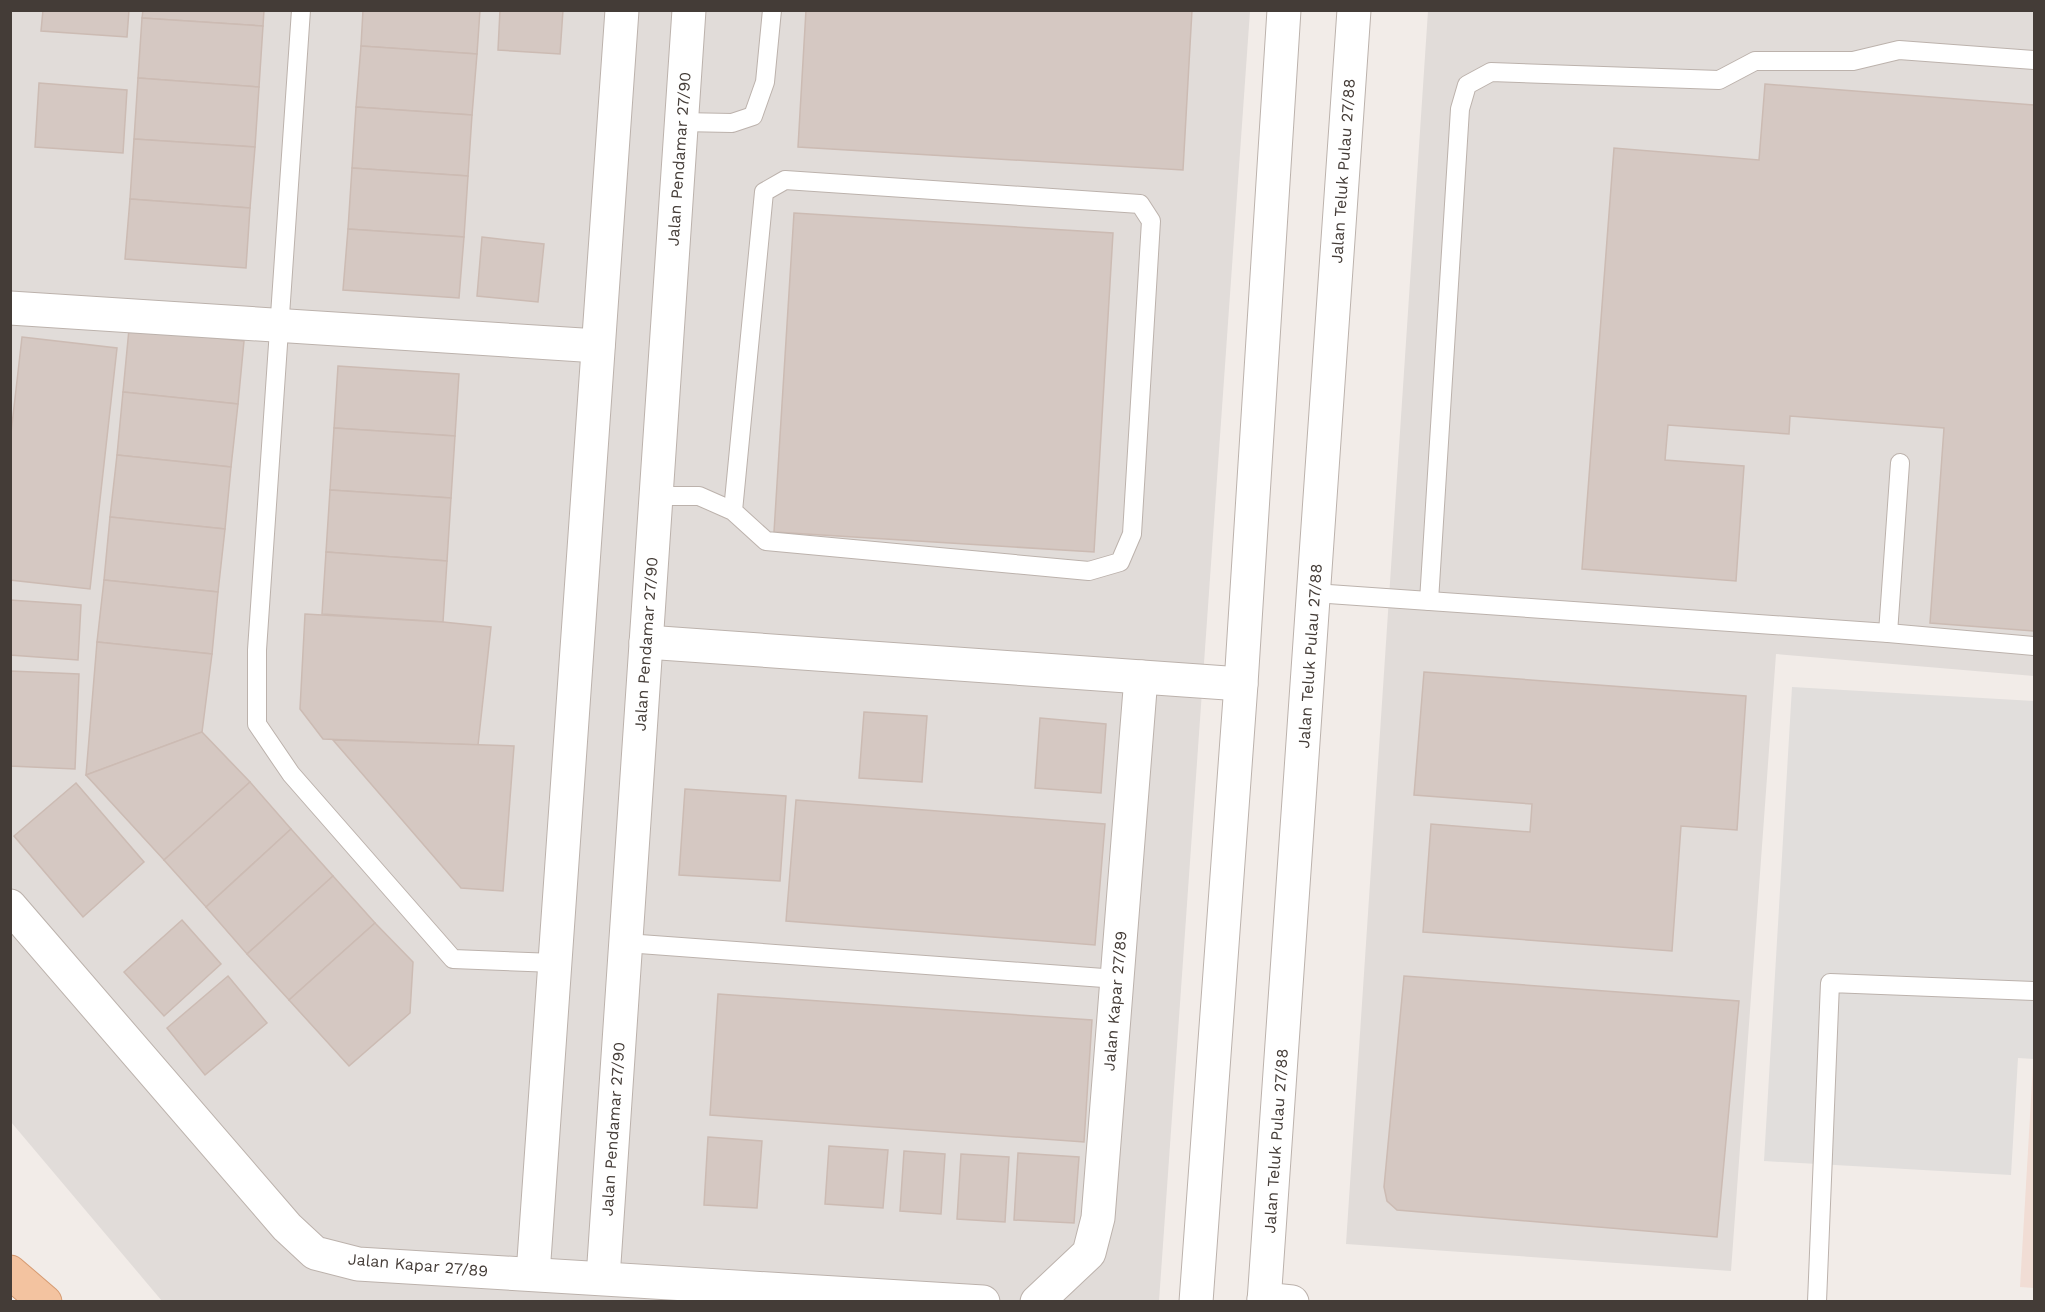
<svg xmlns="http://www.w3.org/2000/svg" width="2045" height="1312" viewBox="0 0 2045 1312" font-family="'Work Sans',sans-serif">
	<rect width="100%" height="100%" fill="#f2ece8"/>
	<polygon fill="#f1ddd5" points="2033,1065 2034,1066 2034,1288 2020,1287"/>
	<g fill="#e1dcd9">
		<polygon points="10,11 1250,11 1159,1301 162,1301 11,1122"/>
		<polygon points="1428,11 2034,11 2034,676 1776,654 1731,1271 1346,1244"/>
	</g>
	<polygon fill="#e1dedc" points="1792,687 2034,701 2034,1059 2018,1058 2011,1175 1764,1161"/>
	<g fill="#d5c8c2" stroke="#ccbbb3" stroke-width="1.5">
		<polygon points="43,10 129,10 127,37 41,31"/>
		<polygon points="143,10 264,10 263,26 142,18"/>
		<polygon points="363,10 480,10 477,54 361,46"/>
		<polygon points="500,10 563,10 560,54 498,50"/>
		<polygon points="806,10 1192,10 1183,170 798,147"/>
		<polygon points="142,18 263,26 259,87 138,78"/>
		<polygon points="361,46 477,54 472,115 356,107"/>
		<polygon points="138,78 259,87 255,147 134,139"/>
		<polygon points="39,83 127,90 123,153 35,147"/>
		<polygon points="1765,84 2034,105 2034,631 1930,623 1944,428 1790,416 1789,434 1668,425 1665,460 1744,466 1736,581 1582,569 1614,148 1759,160"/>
		<polygon points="356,107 472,115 468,176 352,168"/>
		<polygon points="134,139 255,147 250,208 130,199"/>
		<polygon points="352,168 468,176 464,237 348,229"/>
		<polygon points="130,199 250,208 246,268 125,259"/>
		<polygon points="794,213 1113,233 1094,552 774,532"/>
		<polygon points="348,229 464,237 459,298 343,290"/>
		<polygon points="482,237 544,244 538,302 477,296"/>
		<polygon points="129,329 244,341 238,404 123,392"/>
		<polygon points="22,337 117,348 90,589 10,580 10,442"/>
		<polygon points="338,366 459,374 455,436 334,428"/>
		<polygon points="123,392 238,404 231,467 117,455"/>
		<polygon points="334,428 455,436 451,498 330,490"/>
		<polygon points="117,455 231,467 225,529 110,517"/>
		<polygon points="330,490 451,498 447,561 326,552"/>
		<polygon points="110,517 225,529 218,592 104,580"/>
		<polygon points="326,552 447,561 443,622 322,614"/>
		<polygon points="104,580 218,592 212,654 97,642"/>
		<polygon points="10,600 81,605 78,660 10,655"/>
		<polygon points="305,614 443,622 491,627 478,745 323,739 300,709"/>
		<polygon points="97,642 212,654 202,732 86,775"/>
		<polygon points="10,671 79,674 75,769 10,766"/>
		<polygon points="1424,672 1746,696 1737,830 1681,826 1672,951 1423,932 1431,824 1530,832 1532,804 1414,795"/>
		<polygon points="864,712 927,716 922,782 859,778"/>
		<polygon points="1040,718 1106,724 1101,793 1035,788"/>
		<polygon points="202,732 250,782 164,860 86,775"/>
		<polygon points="333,740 514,746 503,891 461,888"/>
		<polygon points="250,782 291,829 206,907 164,860"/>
		<polygon points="76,783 144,862 83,917 14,836"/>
		<polygon points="685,789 786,796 780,881 679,875"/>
		<polygon points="796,800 1105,824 1095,945 786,921"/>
		<polygon points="291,829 333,876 247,954 206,907"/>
		<polygon points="333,876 375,923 289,1000 247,954"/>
		<polygon points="182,920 221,964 164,1016 124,972"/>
		<polygon points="375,923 413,962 410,1013 349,1066 289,1000"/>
		<polygon points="228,976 267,1023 205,1075 167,1028"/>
		<polygon points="1404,976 1739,1001 1717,1237 1397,1210 1387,1201 1384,1187"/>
		<polygon points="718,994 1092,1020 1084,1142 710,1115"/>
		<polygon points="708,1137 762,1141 757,1208 704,1205"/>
		<polygon points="829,1146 888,1150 883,1208 825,1204"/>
		<polygon points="904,1151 945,1154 941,1214 900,1211"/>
		<polygon points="1018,1153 1079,1157 1074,1223 1014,1220"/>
		<polygon points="961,1154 1009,1157 1005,1222 957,1219"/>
	</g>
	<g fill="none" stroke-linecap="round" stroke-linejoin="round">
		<defs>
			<g id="service">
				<polyline points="301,10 257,650 257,724 291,774 453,959 555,963"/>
				<polyline points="681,122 732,123 753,116 765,82 772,10"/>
				<polyline points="656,496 699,496 733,511 766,541 1089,571 1120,562 1132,534 1151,221 1140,204 785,180 764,192 733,511"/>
				<polyline points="1314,593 1888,633 2034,646"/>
				<polyline points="1429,601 1460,109 1467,85 1491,72 1719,80 1755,61 1853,61 1899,50 2034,60"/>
				<polyline points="1888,633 1900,463"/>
				<polyline points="626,943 1117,979"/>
				<polyline points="1817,1302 1830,983 2034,991"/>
			</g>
			<g id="minor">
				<polyline points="10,308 598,346"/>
				<polyline points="646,642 1241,684"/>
				<polyline points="10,906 287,1227 315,1253 358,1264 983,1302"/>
				<polyline points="533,1274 622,10"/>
				<polyline points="603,1278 689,10"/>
				<polyline points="1264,1299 1292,1302"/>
				<polyline points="1037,1302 1089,1253 1098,1218 1141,677"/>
			</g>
			<g id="tertiary">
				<polyline points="1196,1302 1241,684 1284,10"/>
				<polyline points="1264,1302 1354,10"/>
			</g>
			<polyline id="primary" points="10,1272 45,1302"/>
		</defs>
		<use href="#service" stroke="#bcb2ac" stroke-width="20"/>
		<use href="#minor" stroke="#bcb2ac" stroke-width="35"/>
		<use href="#tertiary" stroke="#bcb2ac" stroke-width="35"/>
		<use href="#primary" stroke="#d69b72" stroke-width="35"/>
		<use href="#service" stroke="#fff" stroke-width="18"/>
		<use href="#minor" stroke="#fff" stroke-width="33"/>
		<use href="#tertiary" stroke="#fff" stroke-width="33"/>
		<use href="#primary" stroke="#f3c3a0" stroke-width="33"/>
	</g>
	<g text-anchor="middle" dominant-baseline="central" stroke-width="5" stroke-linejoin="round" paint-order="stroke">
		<g font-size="16" fill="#443c37" stroke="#fff">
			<text transform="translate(679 159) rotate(-86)">Jalan Pendamar 27/90</text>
			<text transform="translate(1343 171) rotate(-86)">Jalan Teluk Pulau 27/88</text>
			<text transform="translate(646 644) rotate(-86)">Jalan Pendamar 27/90</text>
			<text transform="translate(1310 656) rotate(-86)">Jalan Teluk Pulau 27/88</text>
			<text transform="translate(1115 1001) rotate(-85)">Jalan Kapar 27/89</text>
			<text transform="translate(613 1129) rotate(-86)">Jalan Pendamar 27/90</text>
			<text transform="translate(1276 1141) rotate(-86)">Jalan Teluk Pulau 27/88</text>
			<text transform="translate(418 1265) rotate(5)">Jalan Kapar 27/89</text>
		</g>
	</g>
	<rect width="2045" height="1312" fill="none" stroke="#443c37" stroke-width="24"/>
</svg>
